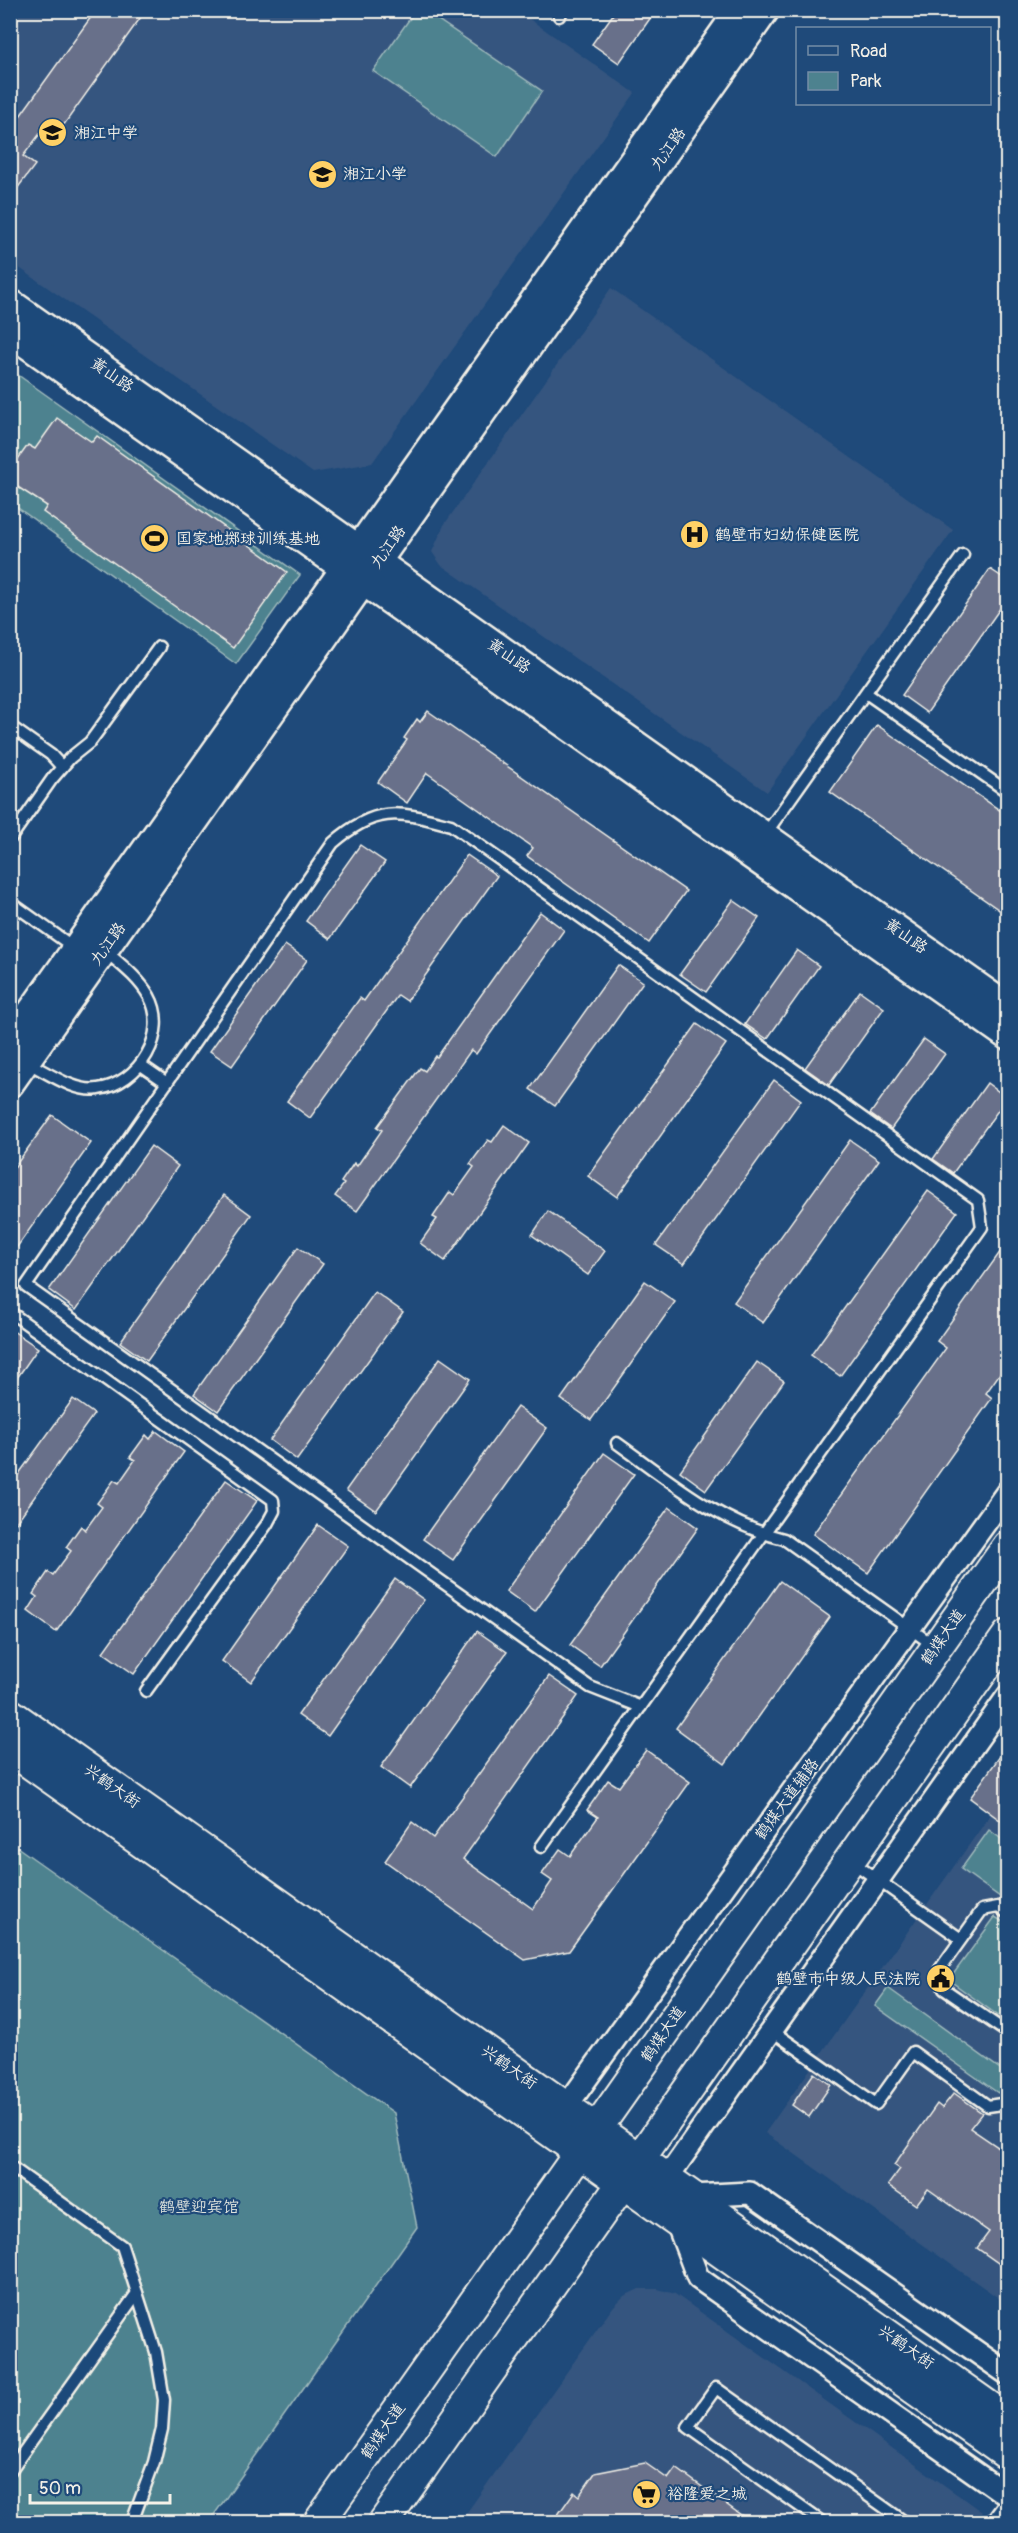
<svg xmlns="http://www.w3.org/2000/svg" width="1018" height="2533" viewBox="0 0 1018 2533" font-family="Pangolin,'LXGW WenKai TC',sans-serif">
	<rect width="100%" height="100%" fill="#1f4a7a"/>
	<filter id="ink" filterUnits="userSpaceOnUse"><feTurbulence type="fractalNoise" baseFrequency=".0167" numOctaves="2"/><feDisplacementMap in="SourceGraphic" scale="12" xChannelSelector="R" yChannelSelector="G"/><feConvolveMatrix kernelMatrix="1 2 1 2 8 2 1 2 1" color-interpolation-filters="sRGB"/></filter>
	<g filter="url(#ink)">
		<g fill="#35557f">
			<polygon points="10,11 518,11 635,93 372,463 313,473 11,262"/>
			<polygon points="611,288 953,530 767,792 441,565 432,552 444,525"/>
			<polygon points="991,1814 1007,1826 1007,2304 765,2133"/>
			<polygon points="639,2289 658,2289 675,2294 982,2512 975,2522 460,2522 613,2307 624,2296"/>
		</g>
		<g fill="#4d828f" stroke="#a0babc" stroke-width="1.5">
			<polygon points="415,11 425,11 542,91 497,157 373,71"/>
			<polygon points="11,370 300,575 236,664 11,503"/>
			<polygon points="989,1830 1007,1843 1007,1902 961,1869"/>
			<polygon points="10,1842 394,2113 417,2227 209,2522 11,2522"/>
			<polygon points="995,1917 1007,1924 1007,2022 949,1980"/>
			<polygon points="888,1988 1007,2074 1007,2079 998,2093 875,2006"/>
		</g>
		<g fill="#68708a" stroke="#f4f1e8" stroke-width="1.5">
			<polygon points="96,10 146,10 53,140 42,131 23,156 35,165 10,198 10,130"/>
			<polygon points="616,10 656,10 619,63 592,44"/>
			<polygon points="57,418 92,442 97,436 287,572 233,648 43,512 47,506 10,482 10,470 28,445 35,449"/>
			<polygon points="990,569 1008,581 1008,597 927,713 902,695"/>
			<polygon points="428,711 686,891 649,943 527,856 533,848 427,773 407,803 378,782 407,740 404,738 417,719 420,722"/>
			<polygon points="877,725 1008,816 1008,916 830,792"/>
			<polygon points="360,845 385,862 330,939 306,921"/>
			<polygon points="467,855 497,876 407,1001 398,995 310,1118 287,1101 360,998 364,1001"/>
			<polygon points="733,900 759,918 706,992 680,974"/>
			<polygon points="540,912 564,930 476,1054 471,1050 357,1211 335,1196 344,1184 341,1182 354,1163 357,1166 382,1130 377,1127 391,1108 420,1068 425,1071 435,1056 437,1057"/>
			<polygon points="285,945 307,960 232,1066 210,1051"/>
			<polygon points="797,950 819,966 767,1039 745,1024"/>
			<polygon points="618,965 643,982 555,1106 530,1089"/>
			<polygon points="860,991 884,1008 829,1085 805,1068"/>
			<polygon points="697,1024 726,1044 617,1197 588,1176"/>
			<polygon points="924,1039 945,1054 891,1129 870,1114"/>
			<polygon points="774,1080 801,1100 684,1264 656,1245"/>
			<polygon points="987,1083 1007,1098 953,1173 933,1159"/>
			<polygon points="52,1115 91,1143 10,1257 10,1173"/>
			<polygon points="504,1125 529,1143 445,1261 420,1243 437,1219 433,1217 450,1192 454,1195 474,1167 470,1164 488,1140 492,1142"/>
			<polygon points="850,1140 879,1160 763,1323 734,1302"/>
			<polygon points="151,1146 178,1166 76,1310 49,1290"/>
			<polygon points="928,1191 957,1212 840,1376 811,1355"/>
			<polygon points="224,1195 251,1215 147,1361 120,1342"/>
			<polygon points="548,1211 605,1251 588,1275 532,1235"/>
			<polygon points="1008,1241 1008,1362 986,1393 992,1398 868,1573 813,1534 946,1348 937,1341"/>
			<polygon points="298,1247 323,1264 218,1411 194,1394"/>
			<polygon points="645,1281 675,1302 591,1420 561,1399"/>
			<polygon points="375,1292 403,1312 297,1460 270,1440"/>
			<polygon points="10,1329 38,1348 10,1388"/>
			<polygon points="440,1358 470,1379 376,1511 346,1490"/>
			<polygon points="757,1362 784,1381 706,1490 680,1471"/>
			<polygon points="73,1399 94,1414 10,1531 10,1486"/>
			<polygon points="517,1407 547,1428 453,1560 423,1539"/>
			<polygon points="156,1431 184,1452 56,1632 28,1611 37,1597 33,1594 48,1572 53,1575 71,1551 66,1547 81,1526 85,1530 102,1507 97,1503 114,1480 119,1483 135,1460 130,1457 146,1435 150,1439"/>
			<polygon points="604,1453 634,1474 535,1612 506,1591"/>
			<polygon points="226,1480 257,1501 134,1674 103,1652"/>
			<polygon points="669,1507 698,1528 600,1666 570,1645"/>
			<polygon points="318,1525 348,1546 251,1682 222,1661"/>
			<polygon points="395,1579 424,1600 328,1736 298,1715"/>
			<polygon points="780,1581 830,1617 725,1764 676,1728"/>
			<polygon points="477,1631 507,1652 410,1788 381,1767"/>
			<polygon points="549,1676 578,1696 463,1859 533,1909 552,1881 542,1874 560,1849 570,1856 598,1817 587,1810 608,1780 619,1787 646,1750 690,1782 569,1951 525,1960 385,1861 412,1822 433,1838"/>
			<polygon points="1008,1745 1008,1826 970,1798"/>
			<polygon points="814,2073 831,2085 809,2117 792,2105"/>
			<polygon points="954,2093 982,2113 970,2128 1008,2154 1008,2270 977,2248 989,2232 928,2189 916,2205 888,2185 900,2169 894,2165 937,2104 942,2108"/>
			<polygon points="645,2463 668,2479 676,2468 752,2523 552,2523 574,2492 579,2496 595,2473"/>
		</g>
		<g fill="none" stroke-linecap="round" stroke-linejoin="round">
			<defs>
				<g id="service">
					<polyline points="559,16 563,10"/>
					<polyline points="866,693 1008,792"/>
					<polyline points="10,726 51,755 62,767"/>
					<polyline points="764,836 963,555"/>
					<polyline points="10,839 52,779 70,758 90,742 159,647"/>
					<polyline points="10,902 76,949"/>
					<path d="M26,1062C47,1072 75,1093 98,1089C139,1084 170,1033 149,996C138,977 120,964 104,950"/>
					<polyline points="141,1065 167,1083"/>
					<polyline points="10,1312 273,1500 274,1511 267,1524 146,1691"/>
					<path d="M617,1443C669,1480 720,1524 784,1539L936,1647"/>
					<path d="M541,1847L982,1227L978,1200L451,825C400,812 377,804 333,843L26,1286L590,1687L641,1707"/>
					<polyline points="851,1861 961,1939"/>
					<polyline points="1008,1913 998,1907 982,1910 940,1969 944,1989 1008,2033"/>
					<polyline points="771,2030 876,2104 913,2052 988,2106 1008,2103"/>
					<polyline points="10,2166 122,2246 156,2352 164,2400 162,2429 154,2462 132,2522"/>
					<polyline points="10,2471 137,2293"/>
					<polyline points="822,2522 688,2427 716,2388 905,2522"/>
					<polyline points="991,2522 1008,2499"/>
				</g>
				<g id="minor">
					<polyline points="566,2107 1008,1491"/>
					<polyline points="667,2178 1008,1696"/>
					<polyline points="692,2196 750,2193 1008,2374"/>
					<polyline points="676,2220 698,2278 1008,2496"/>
				</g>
				<g id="tertiary">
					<polyline points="10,303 1008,1008"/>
					<polyline points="10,332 1008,1036"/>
					<polyline points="10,1042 740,10"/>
					<polyline points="10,1083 765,10"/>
				</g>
				<g id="secondary">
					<polyline points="10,1714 1008,2420"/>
					<polyline points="10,1749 1008,2455"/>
					<polyline points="319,2522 1008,1546"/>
					<polyline points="384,2522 1008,1635"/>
				</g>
			</defs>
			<use href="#service" stroke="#f4f1e8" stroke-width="15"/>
			<use href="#minor" stroke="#f4f1e8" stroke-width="26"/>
			<use href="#tertiary" stroke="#f4f1e8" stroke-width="32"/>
			<use href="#secondary" stroke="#f4f1e8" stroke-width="34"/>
			<use href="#service" stroke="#1f4a7a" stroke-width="10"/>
			<use href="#minor" stroke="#1f4a7a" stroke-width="21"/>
			<use href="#tertiary" stroke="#1f4a7a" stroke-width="27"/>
			<use href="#secondary" stroke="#1f4a7a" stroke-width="30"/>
		</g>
	</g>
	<defs>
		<symbol id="school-disc" viewBox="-11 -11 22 22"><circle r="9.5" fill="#ffd166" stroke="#1f4a7a"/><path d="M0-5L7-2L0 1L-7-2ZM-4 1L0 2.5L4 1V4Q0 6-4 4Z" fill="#111"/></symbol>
		<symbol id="hospital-disc" viewBox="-11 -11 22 22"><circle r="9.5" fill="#ffd166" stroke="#1f4a7a"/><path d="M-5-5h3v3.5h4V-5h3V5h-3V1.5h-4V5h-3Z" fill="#111"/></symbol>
		<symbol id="stadium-disc" viewBox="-11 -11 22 22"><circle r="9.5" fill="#ffd166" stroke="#1f4a7a"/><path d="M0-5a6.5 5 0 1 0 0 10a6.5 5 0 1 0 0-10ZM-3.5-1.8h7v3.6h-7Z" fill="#111"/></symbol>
		<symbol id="civic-disc" viewBox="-11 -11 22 22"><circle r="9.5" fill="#ffd166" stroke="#1f4a7a"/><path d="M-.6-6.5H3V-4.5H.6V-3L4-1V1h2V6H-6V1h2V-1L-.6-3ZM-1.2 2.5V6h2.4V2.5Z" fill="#111"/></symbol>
		<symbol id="supermarket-disc" viewBox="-11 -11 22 22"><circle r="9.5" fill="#ffd166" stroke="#1f4a7a"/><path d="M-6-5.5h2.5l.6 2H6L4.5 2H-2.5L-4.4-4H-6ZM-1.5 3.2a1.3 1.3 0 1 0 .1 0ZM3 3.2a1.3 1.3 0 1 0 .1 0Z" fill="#111"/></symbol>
	</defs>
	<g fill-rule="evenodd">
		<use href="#school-disc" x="36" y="116" width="33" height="33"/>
		<use href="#school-disc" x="306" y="158" width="33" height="33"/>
		<use href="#hospital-disc" x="678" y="518" width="33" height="33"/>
		<use href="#stadium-disc" x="138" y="522" width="33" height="33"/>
		<use href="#civic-disc" x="924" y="1962" width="33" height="33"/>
		<use href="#supermarket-disc" x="630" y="2478" width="33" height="33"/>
	</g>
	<g text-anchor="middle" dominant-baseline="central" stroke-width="4.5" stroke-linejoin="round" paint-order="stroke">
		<g font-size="16" fill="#f4f1e8" stroke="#1f4a7a" text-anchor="start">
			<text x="74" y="133">湘江中学</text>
			<text x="343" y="174">湘江小学</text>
			<text x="715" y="535">鹤壁市妇幼保健医院</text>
			<text x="176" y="539">国家地掷球训练基地</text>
			<text x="920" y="1979" text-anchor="end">鹤壁市中级人民法院</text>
			<text x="667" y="2494">裕隆爱之城</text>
		</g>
		<g font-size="16" fill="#f4f1e8" stroke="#1f4a7a">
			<text transform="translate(668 149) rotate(-55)">九江路</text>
			<text transform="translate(112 375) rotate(35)">黄山路</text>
			<text transform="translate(388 547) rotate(-55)">九江路</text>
			<text transform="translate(509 656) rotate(35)">黄山路</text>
			<text transform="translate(906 936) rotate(35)">黄山路</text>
			<text transform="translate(108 944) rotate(-55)">九江路</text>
			<text transform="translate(943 1637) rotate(-55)">鹤煤大道</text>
			<text transform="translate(112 1786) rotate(35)">兴鹤大街</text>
			<text transform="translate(787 1799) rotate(-54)">鹤煤大道辅路</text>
			<text transform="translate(663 2034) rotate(-55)">鹤煤大道</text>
			<text transform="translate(509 2067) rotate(35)">兴鹤大街</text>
			<text transform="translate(906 2347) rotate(35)">兴鹤大街</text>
			<text transform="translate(383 2431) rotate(-55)">鹤煤大道</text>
		</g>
		<g font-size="16" fill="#dbe0db" stroke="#1f4a7a">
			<text x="199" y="2207">鹤壁迎宾馆</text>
		</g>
	</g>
	<rect width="1018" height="2533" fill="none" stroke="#1f4a7a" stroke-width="36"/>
	<rect x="18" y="18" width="982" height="2497" fill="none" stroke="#f4f1e8" stroke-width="2" filter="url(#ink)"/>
	<rect x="796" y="27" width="195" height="78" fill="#1f4a7a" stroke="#748da6" stroke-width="1.5"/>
	<rect x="808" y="46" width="30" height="9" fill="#1f4a7a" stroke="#748da6" stroke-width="1.5"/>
	<text x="850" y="57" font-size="18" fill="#f4f1e8">Road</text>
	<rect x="808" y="72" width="30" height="18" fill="#4d828f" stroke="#748da6" stroke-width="1.5"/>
	<text x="850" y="87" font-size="18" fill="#f4f1e8">Park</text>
	<path d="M30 2494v9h140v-9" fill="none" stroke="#f4f1e8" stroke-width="3"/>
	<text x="39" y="2494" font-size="18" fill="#f4f1e8" stroke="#1f4a7a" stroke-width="4.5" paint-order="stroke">50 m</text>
</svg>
